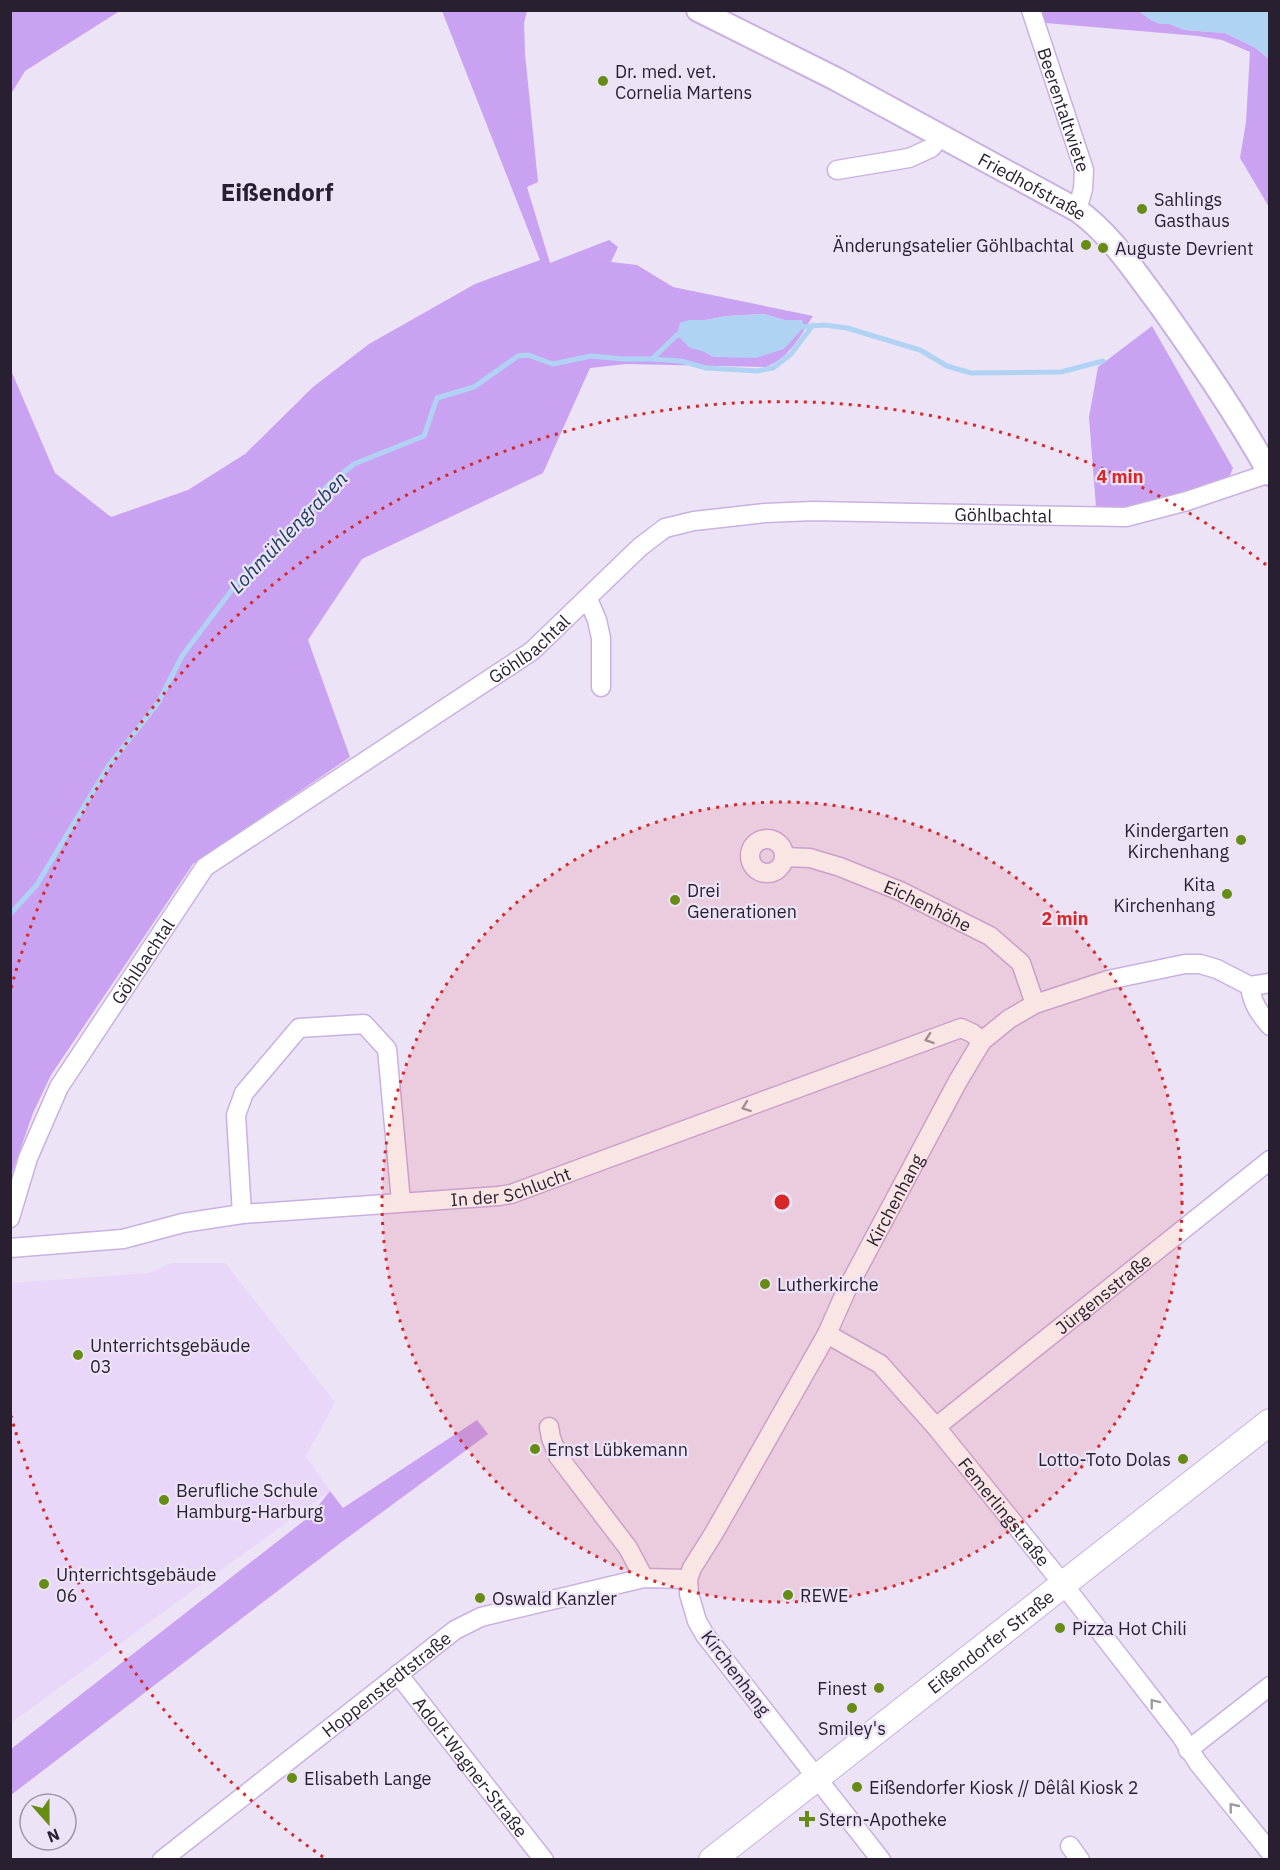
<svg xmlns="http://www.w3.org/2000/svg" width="1280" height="1870" viewBox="0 0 1280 1870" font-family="'IBM Plex Sans',sans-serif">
	<rect width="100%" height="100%" fill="#ede3f7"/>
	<polygon fill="#e8d7f9" points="172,1263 225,1263 335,1402 306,1456 330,1491 11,1723 11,1283 149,1273"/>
	<g fill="#c9a2f1" fill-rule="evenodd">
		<polygon points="10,11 11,10 127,11 118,12 25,71 11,94"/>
		<path d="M442,11H527L524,23L525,54L538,182L527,187L550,263L609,240L618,247L611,262L637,265L673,287L813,316C801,335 789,359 766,367L626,364L590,368L543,473L362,559L308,640L350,757L193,864L51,1075L33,1113L11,1176L10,368L55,473L111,517L188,490L245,454L313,387L369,344L475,284L540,260ZM764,314L784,320H802L731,357H714L703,351L689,320H706L727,316Z"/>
		<polygon points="1031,11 1139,11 1151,20 1161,24 1170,24 1185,30 1225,33 1254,47 1269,59 1269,207 1240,158 1246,122 1250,52 1222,40 1198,36 1034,22"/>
		<polygon points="1152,326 1233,468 1229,478 1132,508 1096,507 1089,417 1098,367"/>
		<polygon points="477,1420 488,1434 339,1544 11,1795 11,1749 310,1516 330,1491 343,1508"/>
	</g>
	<g fill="#b0d3f4">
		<polygon points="1139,11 1269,11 1269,59 1254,47 1225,33 1185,30 1170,24 1161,24 1151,20"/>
		<polygon points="764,314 784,320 802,320 804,327 784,349 756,358 714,357 703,351 690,348 677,335 680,323 689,320 706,320 727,316"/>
	</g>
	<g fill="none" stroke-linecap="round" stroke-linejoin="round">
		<g stroke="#b0d3f4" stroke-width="5">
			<polyline points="798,327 824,325 847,328 920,350 947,366 971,373 1061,372 1103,361"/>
			<polyline points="652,359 681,361 706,368 757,371 773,368 791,354 813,325"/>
			<polyline points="10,914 36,886 109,765 158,703 182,656 246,571 302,518 327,486 354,464 424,436 437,398 474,387 518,356 528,355 553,364 591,356 623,359 652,359 677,335 683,335"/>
		</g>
		<defs>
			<g id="minor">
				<path id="s1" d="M1031,10L1084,170L1083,189L1077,210"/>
				<polyline points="837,170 909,158 931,148 942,135"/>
				<polyline points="588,599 597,620 601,638 601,687"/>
				<circle cx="767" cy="856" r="17"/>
				<path id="s2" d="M784,857L810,858L840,867L900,891L990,936L1021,963L1035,1004"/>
				<path d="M1250,986C1252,1003 1259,1013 1270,1026"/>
				<polyline points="242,1214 236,1115 244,1093 299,1028 364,1024 387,1049 401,1202"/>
				<path id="s3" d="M10,1218L28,1158L59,1087L205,867L532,651L640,547L665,528L694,521L765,513L813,511L1126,517L1187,501L1270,473"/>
				<path id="s4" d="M10,1248L123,1239L183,1223L242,1214L499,1196L511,1194L961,1028L972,1033L982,1041"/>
				<path id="s5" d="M827,1334L880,1364L936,1427L1063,1584L1181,1736L1198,1763L1270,1852"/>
				<polyline points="549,1427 551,1438 558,1456 628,1548 644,1578"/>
				<path id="s6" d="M936,1427L1270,1160"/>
				<path id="s7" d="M398,1674L544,1860"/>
				<polyline points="1188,1750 1270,1686"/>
				<polyline points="1070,1846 1080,1860"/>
				<path id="s8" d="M162,1860L455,1630L481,1617L644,1578L688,1579"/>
				<path id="s9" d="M881,1860L705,1635L697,1621L689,1594L688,1579L692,1568L714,1533L827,1334L846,1291L958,1081L982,1041L1009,1019L1035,1004L1108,980L1185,964H1200L1217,969L1250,986L1270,983"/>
			</g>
			<g id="tertiary">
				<path id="s10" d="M698,10L836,79L1077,210C1111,234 1135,272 1160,305C1199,360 1237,415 1270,474"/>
			</g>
			<g id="secondary">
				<path id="s11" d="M712,1860L1270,1422"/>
			</g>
		</defs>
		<use href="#minor" stroke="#c9b1e1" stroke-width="21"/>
		<use href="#tertiary" stroke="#c9b1e1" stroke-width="26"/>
		<use href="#secondary" stroke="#c9b1e1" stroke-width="28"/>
		<use href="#minor" stroke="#fff" stroke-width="18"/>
		<use href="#tertiary" stroke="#fff" stroke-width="22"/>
		<use href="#secondary" stroke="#fff" stroke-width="26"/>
	</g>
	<defs><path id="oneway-chevron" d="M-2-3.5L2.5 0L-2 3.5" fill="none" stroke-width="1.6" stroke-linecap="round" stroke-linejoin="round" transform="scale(1.5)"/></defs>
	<g stroke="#9e9aa2">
		<use href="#oneway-chevron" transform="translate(929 1039) rotate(161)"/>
		<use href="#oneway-chevron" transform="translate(746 1107) rotate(160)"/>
		<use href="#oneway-chevron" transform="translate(1154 1703) rotate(-128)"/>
		<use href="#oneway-chevron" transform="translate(1233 1807) rotate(-129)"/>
	</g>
	<circle cx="782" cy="1202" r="400" fill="#d62828" fill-opacity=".12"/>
	<g fill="none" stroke="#d62828" stroke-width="3" stroke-dasharray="3 6">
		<circle cx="782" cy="1202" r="400"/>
		<path d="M323 1857A800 800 0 0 1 11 1416M11 988A800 800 0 0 1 1269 567"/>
	</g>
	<g fill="#668c15" stroke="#ede3f7" stroke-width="2">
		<circle cx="603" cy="81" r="6"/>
		<circle cx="1142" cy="209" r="6"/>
		<circle cx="1086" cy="245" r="6"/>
		<circle cx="1103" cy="248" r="6"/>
		<circle cx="1241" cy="840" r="6"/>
		<circle cx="1227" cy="894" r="6"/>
		<circle cx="675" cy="900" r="6"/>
		<circle cx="765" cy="1284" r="6"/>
		<circle cx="78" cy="1355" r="6"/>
		<circle cx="535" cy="1449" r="6"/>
		<circle cx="1183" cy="1459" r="6"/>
		<circle cx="164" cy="1500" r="6"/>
		<circle cx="44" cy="1584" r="6"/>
		<circle cx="788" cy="1595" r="6"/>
		<circle cx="480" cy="1598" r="6"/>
		<circle cx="1060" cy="1628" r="6"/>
		<circle cx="879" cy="1688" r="6"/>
		<circle cx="852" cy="1708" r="6"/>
		<circle cx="292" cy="1778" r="6"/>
		<circle cx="857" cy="1787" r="6"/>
		<path d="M804 1810h6v6h6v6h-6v6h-6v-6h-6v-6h6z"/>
	</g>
	<g text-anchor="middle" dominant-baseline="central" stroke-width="4.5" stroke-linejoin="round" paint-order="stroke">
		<g font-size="18" fill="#281f31" stroke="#ede3f7" text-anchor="start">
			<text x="615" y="71">Dr. med. vet.<tspan x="615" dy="21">Cornelia Martens</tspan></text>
			<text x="1154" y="199">Sahlings<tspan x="1154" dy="21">Gasthaus</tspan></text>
			<text x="1074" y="245" text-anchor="end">Änderungsatelier Göhlbachtal</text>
			<text x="1115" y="248">Auguste Devrient</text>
			<text x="1229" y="830" text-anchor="end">Kindergarten<tspan x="1229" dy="21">Kirchenhang</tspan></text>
			<text x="1215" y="884" text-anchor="end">Kita<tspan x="1215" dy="21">Kirchenhang</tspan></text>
			<text x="687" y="890">Drei<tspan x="687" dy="21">Generationen</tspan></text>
			<text x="777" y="1284">Lutherkirche</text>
			<text x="90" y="1345">Unterrichtsgebäude<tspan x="90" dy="21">03</tspan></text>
			<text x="547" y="1449">Ernst Lübkemann</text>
			<text x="1171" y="1459" text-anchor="end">Lotto-Toto Dolas</text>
			<text x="176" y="1490">Berufliche Schule<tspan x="176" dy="21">Hamburg-Harburg</tspan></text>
			<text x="56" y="1574">Unterrichtsgebäude<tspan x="56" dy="21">06</tspan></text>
			<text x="800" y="1595">REWE</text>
			<text x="492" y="1598">Oswald Kanzler</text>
			<text x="1072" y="1628">Pizza Hot Chili</text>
			<text x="867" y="1688" text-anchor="end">Finest</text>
			<text x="852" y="1728" text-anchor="middle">Smiley's</text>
			<text x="304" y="1778">Elisabeth Lange</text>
			<text x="869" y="1787">Eißendorfer Kiosk // Dêlâl Kiosk 2</text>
			<text x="819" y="1819">Stern-Apotheke</text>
		</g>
		<g font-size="18" fill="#281f31" stroke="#ede3f7">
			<text stroke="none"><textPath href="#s1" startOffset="105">Beerentaltwiete</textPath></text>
			<text stroke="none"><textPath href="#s10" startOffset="378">Friedhofstraße</textPath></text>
			<text stroke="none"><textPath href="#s3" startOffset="1317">Göhlbachtal</textPath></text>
			<text stroke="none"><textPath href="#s3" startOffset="795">Göhlbachtal</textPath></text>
			<text stroke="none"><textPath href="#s2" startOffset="153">Eichenhöhe</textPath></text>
			<text stroke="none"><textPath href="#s3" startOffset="291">Göhlbachtal</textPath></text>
			<text stroke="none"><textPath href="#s4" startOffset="506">In der Schlucht</textPath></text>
			<text stroke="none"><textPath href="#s9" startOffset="777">Kirchenhang</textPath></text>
			<text stroke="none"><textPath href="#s6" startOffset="214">Jürgensstraße</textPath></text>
			<text stroke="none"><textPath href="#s5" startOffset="254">Femerlingstraße</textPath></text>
			<text stroke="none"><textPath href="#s11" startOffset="354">Eißendorfer Straße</textPath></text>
			<text transform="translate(736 1673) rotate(53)">Kirchenhang</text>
			<text stroke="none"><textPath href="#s8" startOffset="285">Hoppenstedtstraße</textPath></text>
			<text stroke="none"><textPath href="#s7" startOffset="118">Adolf-Wagner-Straße</textPath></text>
		</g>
		<g font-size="20" font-style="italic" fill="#1a4161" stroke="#ede3f7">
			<text transform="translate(288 532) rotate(-46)">Lohmühlengraben</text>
		</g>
		<g font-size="24" font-weight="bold" fill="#281f31" stroke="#ede3f7">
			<text x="277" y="192">Eißendorf</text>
		</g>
	</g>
	<circle cx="782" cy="1202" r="9" fill="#d62828" stroke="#ede3f7" stroke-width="3"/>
	<g font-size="18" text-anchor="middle" font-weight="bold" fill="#d62828" stroke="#ede3f7" stroke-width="4.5" stroke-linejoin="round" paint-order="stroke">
		<text x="1120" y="483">4 min</text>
		<text x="1065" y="925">2 min</text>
	</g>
	<rect width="1280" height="1870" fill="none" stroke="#281f31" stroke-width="24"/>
	<g transform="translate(48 1822) rotate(159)"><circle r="28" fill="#ede3f7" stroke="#9e95a8" stroke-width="1.5"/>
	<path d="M0-4.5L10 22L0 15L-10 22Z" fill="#668c15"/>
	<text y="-9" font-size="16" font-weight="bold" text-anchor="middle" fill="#281f31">N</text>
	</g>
</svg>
